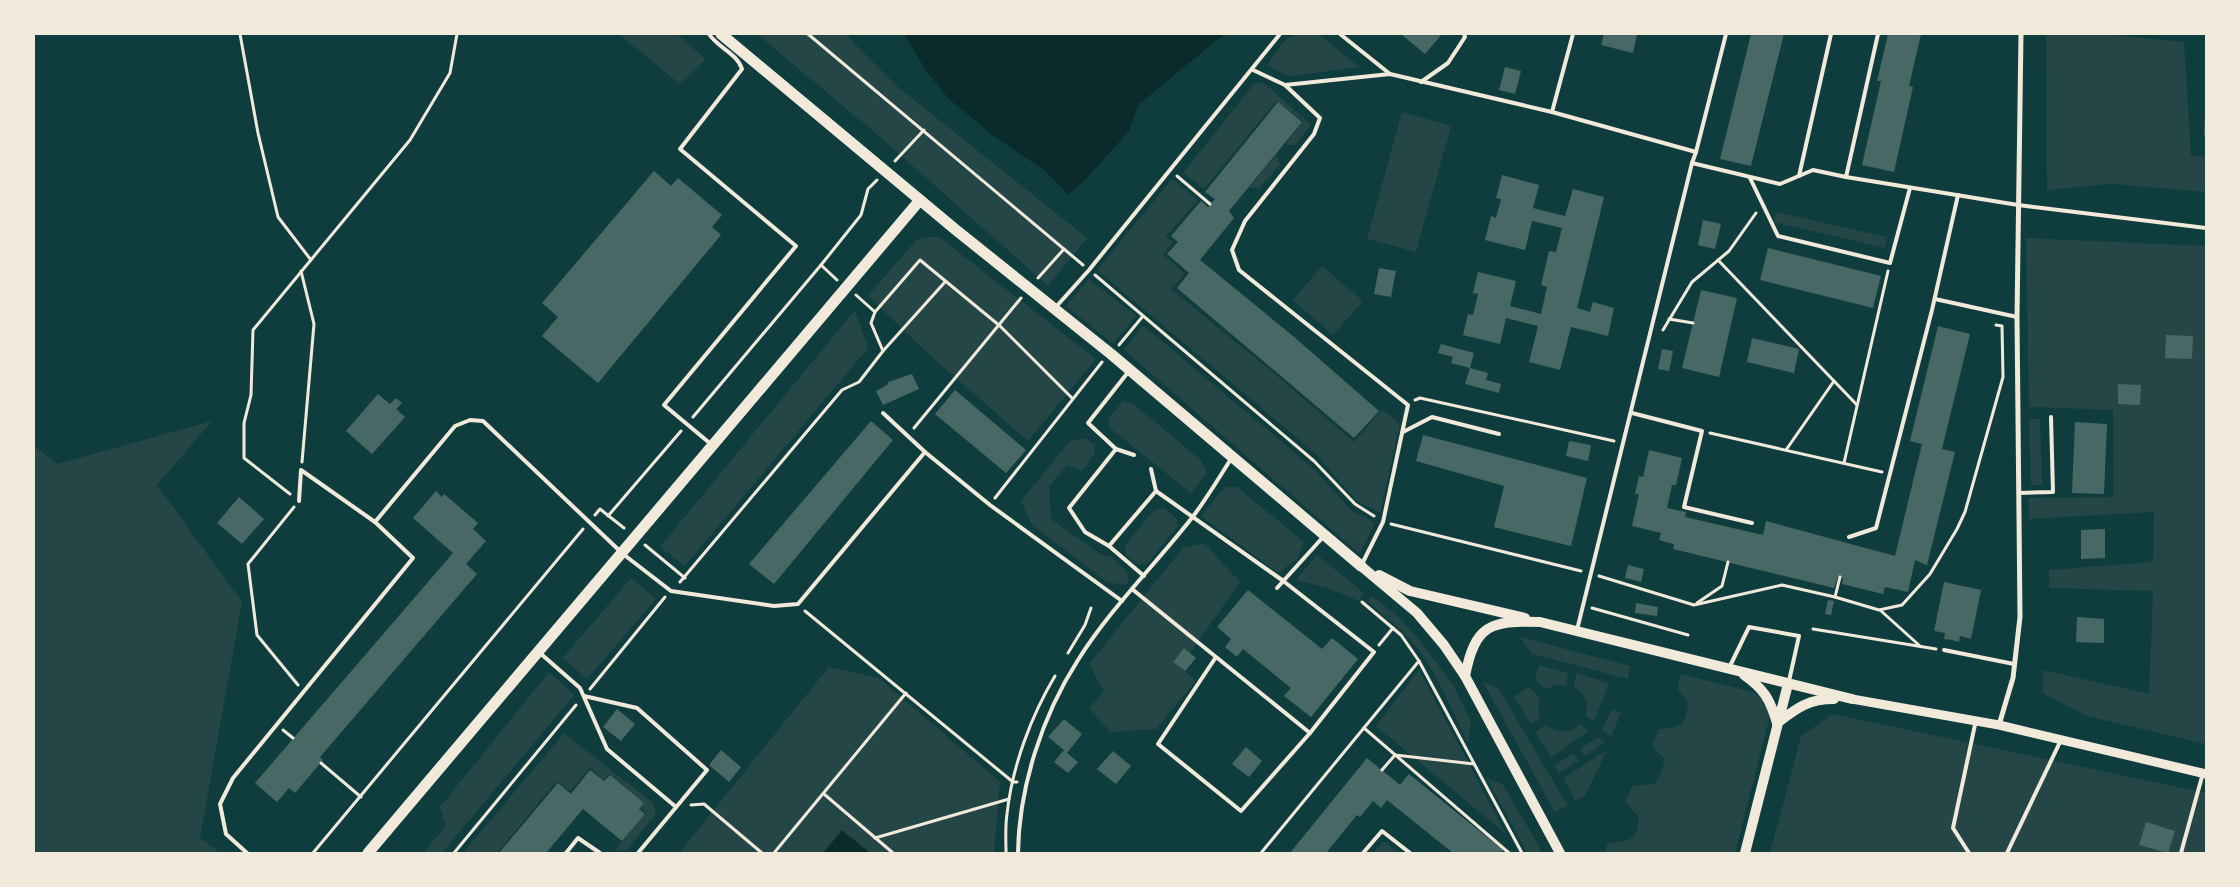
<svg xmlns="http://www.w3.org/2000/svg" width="2240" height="887" viewBox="0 0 2240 887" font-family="Ubuntu,sans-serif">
	<rect width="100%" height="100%" fill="#0f3d3e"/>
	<g fill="#244646">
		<polygon points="619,34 676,34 706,59 680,84"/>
		<polygon points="757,34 847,34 854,43 899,88 1087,238 1048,286 879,136"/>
		<polygon points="1298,34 1318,34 1360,67 1289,76 1267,65 1286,39"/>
		<polygon points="2046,34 2113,35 2184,42 2191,156 2206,157 2206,192 2111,184 2047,190"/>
		<polygon points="1259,82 1266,85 1311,125 1295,145 1285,145 1303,121 1276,101 1204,189 1183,173 1253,85"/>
		<polygon points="1402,112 1451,126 1416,252 1367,239"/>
		<polygon points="1276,154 1280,164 1260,188 1249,188"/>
		<polygon points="1172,179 1198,200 1166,236 1173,242 1163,255 1185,274 1171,289 1269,369 1354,442 1382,410 1400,424 1380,513 1356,500 1316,454 1097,270"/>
		<polygon points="1776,212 1887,237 1885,248 1774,222"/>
		<polygon points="928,237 939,237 1096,359 1028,441 933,358 868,296 916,240"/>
		<polygon points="2026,238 2206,246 2206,744 2086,716 2043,693 2043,670 2149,694 2153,591 2049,588 2049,570 2153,562 2154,512 2029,519 2029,498 2113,497 2113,410 2029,407"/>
		<polygon points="1322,266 1363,301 1333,335 1293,300"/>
		<polygon points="1089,279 1136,316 1113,344 1066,306"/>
		<polygon points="855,310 868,348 685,566 660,547"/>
		<polygon points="1143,325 1314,469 1352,511 1375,523 1360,554 1124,350"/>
		<polygon points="1123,401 1133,404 1201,460 1207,473 1191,493 1110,428 1108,419"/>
		<polygon points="2029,419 2040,419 2042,485 2031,485"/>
		<polygon points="212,421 157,485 242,602 200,838 220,853 34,853 34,446 57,464"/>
		<polygon points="1084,438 1095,444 1095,453 1082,471 1067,465 1049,486 1051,519 1101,555 1112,557 1126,571 1129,580 1125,585 1107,582 1032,525 1021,501 1070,441"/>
		<polygon points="1225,487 1237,487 1304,542 1297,559 1278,573 1201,516"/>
		<polygon points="1164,508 1176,518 1178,526 1147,564 1138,565 1126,555 1125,545 1154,510"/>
		<polygon points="1204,543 1240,582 1190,653 1184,648 1173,661 1196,681 1156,729 1111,732 1089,709 1104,691 1089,664 1183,548"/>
		<polygon points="1317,555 1364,593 1359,601 1328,588 1296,580"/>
		<polygon points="631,578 656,599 587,679 563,658"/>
		<path d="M1372,596L1395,614L1417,637L1454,686L1471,722L1468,742C1451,710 1435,667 1411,641C1398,626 1383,615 1368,602Z"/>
		<polygon points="1520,637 1630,666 1628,679 1532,654"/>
		<polygon points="1539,665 1568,673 1566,685 1555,685 1546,689 1535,680"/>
		<polygon points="829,667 879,678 1000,782 994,853 679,853"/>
		<polygon points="1419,670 1506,834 1376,726"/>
		<polygon points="549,672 574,695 442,853 423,853 446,826 440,807"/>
		<path d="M1576,673L1609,683L1594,721L1586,716C1589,703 1585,694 1574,686Z"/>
		<path d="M1681,674L1753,692L1765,701L1770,715L1735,853H1604L1608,843C1630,841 1639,841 1638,816L1625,801L1632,786L1654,784L1662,772L1664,759L1652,745L1659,729C1682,728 1686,725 1688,701L1677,689Z"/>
		<polygon points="1483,682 1498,688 1568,806 1555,812"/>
		<polygon points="1528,686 1540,698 1538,711 1540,718 1530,723 1514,697"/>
		<polygon points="1612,709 1621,713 1611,736 1602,730"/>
		<polygon points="1833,714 2206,793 2206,853 1770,853 1801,736"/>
		<path d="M1580,724L1589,731L1551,757L1535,732L1545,725C1557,733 1570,734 1580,724Z"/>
		<polygon points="564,733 652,802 656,811 654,816 628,849 619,851 615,850 646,813 641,808 644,803 609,774 603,779 590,768 570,791 557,781 497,853 463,853"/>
		<polygon points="1598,737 1605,742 1584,756 1580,749"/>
		<polygon points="1607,750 1585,796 1575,801 1564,778"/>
		<polygon points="1574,753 1578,761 1559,773 1555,765"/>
		<polygon points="1486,777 1503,785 1539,846 1541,853 1527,853"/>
		<polygon points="1384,841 1398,853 1374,853"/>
	</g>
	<g fill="#0a2a2b">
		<polygon points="904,34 1223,34 1223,35 1138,105 1129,131 1083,182 1068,194 1044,170 995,137 949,99 927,72"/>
		<polygon points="842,830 870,853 823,853"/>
	</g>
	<g fill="#486865">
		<polygon points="1401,34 1442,34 1425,54"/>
		<polygon points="1604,34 1637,34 1633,53 1601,45"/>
		<polygon points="1751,34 1784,34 1751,166 1720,159"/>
		<polygon points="1888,34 1921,34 1909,86 1913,87 1894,172 1862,165 1881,81 1877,81"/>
		<polygon points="1505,67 1521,71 1515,94 1499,90"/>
		<polygon points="1278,102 1302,122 1229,211 1234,218 1200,260 1293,336 1379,411 1354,438 1177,288 1189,273 1167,254 1178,242 1171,236 1201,201 1208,207 1215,199 1205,192"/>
		<polygon points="2205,114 2206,114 2206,136 2204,136"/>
		<polygon points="654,171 671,186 678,178 722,215 712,227 721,235 598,383 542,336 558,317 542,303"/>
		<polygon points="1502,175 1539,185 1533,208 1565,216 1573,189 1604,197 1577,308 1590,312 1593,302 1614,308 1608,336 1571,327 1560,370 1529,362 1538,326 1506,318 1500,344 1463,335 1468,314 1473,315 1478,294 1473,293 1478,272 1516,281 1510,306 1541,314 1547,287 1541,285 1549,251 1556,252 1562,228 1532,221 1525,250 1485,240 1491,216 1496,218 1501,199 1496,198"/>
		<polygon points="1703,220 1721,224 1715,249 1698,245"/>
		<polygon points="1768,248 1881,276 1873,308 1760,280"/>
		<polygon points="1379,268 1396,271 1391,297 1374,294"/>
		<polygon points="1701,290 1737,298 1719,377 1682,368"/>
		<polygon points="1938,326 1970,334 1942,449 1955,452 1927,565 1915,560 1908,592 1885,587 1883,594 1842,584 1843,578 1838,577 1834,588 1673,549 1674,544 1659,540 1661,533 1632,526 1639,494 1635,494 1639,476 1643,477 1649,450 1682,458 1676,485 1672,485 1667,508 1686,512 1685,517 1763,535 1766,521 1895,556 1922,444 1910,441"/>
		<polygon points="2166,335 2193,336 2192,359 2165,358"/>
		<polygon points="1752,338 1799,349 1794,373 1747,362"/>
		<polygon points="1441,344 1474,353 1470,368 1451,363 1453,357 1438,353"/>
		<polygon points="1662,349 1673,351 1669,371 1658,369"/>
		<polygon points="1470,368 1488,373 1486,380 1501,384 1499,393 1465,384"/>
		<polygon points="912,374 919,389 883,405 876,391 887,385 888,382"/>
		<polygon points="2118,384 2141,385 2140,405 2118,404"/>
		<polygon points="955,390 1026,450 1006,473 935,414"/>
		<polygon points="378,394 390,404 396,398 402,403 396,409 405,417 372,454 346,431"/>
		<polygon points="871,421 893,440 774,584 749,564"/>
		<polygon points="2075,422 2107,424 2104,494 2072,493"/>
		<polygon points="1423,435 1587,478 1571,546 1494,527 1504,486 1416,461"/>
		<polygon points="1569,441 1591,445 1588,461 1566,456"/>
		<polygon points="436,491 442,497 444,494 478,523 473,529 486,541 466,564 477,574 320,757 323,760 295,793 289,788 277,802 255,783 453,553 413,518"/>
		<polygon points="239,497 264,519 242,544 217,523"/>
		<polygon points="2105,529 2105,558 2081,559 2081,530"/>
		<polygon points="1628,565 1644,569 1641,582 1625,578"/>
		<polygon points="1944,582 1981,590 1971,639 1960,636 1959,642 1952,640 1944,639 1945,633 1934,631"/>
		<polygon points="1248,590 1322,649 1332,638 1358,659 1311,717 1284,696 1291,688 1243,649 1237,657 1225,647 1231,639 1217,627"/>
		<polygon points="1828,600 1834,601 1831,615 1825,614"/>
		<polygon points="1636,603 1658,607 1657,616 1635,613"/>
		<polygon points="2077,617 2104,619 2104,643 2076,642"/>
		<polygon points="1184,648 1196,658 1185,671 1173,662"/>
		<polygon points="617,709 635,724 621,741 603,727"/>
		<polygon points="1064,719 1082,734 1067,753 1078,762 1068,773 1054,762 1064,750 1048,737"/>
		<polygon points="1246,747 1262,761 1249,777 1232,764"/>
		<polygon points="721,750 741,767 729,782 709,765"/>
		<polygon points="1113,751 1131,766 1116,784 1097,769"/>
		<polygon points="1367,758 1400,785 1409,774 1503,850 1501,853 1453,853 1387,800 1381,808 1373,801 1360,817 1357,815 1326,853 1290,853"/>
		<polygon points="590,770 604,781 610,775 644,803 639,809 645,814 622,841 583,809 546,853 499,853 558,783 571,794"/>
		<polygon points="2146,822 2175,831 2168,853 2139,845"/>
	</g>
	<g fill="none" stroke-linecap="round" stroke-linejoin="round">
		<g stroke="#f1e9da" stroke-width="3">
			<polyline points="240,34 258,133 278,217 311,260"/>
			<polyline points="808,34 1083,265"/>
			<polyline points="895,161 924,130"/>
			<polyline points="1177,176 1210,204"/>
			<polyline points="1718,260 1857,405"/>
			<polyline points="301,271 314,324 302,462"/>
			<polyline points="1095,275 1314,461 1355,504 1374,516"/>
			<polyline points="1038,278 1064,249"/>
			<polyline points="837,280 821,265 861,215 868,189 877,180"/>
			<polyline points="856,295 875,312 920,260 1000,326 1072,398"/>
			<polyline points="875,312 871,323 883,351"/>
			<polyline points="1669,319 1693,323"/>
			<polyline points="1663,330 1692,282 1729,251 1756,213"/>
			<polyline points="1119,345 1143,316"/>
			<polyline points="1415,400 1420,398 1614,441"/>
			<polyline points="693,417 821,265"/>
			<polyline points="914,428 1021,298"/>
			<polyline points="1710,433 1882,472"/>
			<polyline points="1786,450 1834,381"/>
			<polyline points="1844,463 1888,271"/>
			<polyline points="290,494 244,458 244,423 251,395 253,330 410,140 450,73 457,34"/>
			<polyline points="995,498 1102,362"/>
			<polyline points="294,507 248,564 257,635 298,685"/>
			<polyline points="595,515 600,509 624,528"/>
			<polyline points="608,516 681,431"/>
			<polyline points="1391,524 1581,571"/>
			<polyline points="645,545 685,578"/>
			<polyline points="1599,576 1694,605 1782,585 1835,597 1840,577"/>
			<polyline points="680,582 842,390 859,382 883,351 945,282"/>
			<polyline points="1835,597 1879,610 1902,605 1930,574 1957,529 1965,512 2003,377 2002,326 1996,325"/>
			<polyline points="1362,602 1401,635 1419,661 1522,853"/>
			<polyline points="1697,603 1722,586 1728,562"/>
			<polyline points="1592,608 1688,635"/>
			<polyline points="1880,610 1920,646"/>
			<polyline points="805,611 1013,782 1017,782"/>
			<polyline points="1813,629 1936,649"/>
			<polyline points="1379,645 1393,628"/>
			<polyline points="1068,653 1085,625 1091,608"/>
			<polyline points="590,689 665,597"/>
			<polyline points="1364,728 1509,853"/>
			<polyline points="283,730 293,738"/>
			<polyline points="321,763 361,797"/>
			<polyline points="1382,770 1395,755 1474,764"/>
			<polyline points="824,794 893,853"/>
			<polyline points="691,805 704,804 762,853"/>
			<polyline points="875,838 1009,799"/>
			<polyline points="313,853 583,529"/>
			<polyline points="454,853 576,705"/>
			<polyline points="774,853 906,693"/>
			<path d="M1006,853C1006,840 1005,827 1007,814C1012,767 1031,716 1055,676"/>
			<polyline points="1261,853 1419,661"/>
		</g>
		<g stroke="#f1e9da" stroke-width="4">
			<path d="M709,34C718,48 737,53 742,69L680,149L796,246L664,405L712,445"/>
			<polyline points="1340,34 1390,74"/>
			<polyline points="1253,70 1285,85 1320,118 1314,134 1245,221 1232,250 1239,270 1408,405 1383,522 1362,564"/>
			<polyline points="1421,82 1448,63 1465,37 1464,34"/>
			<polyline points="1285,85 1390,74 1552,112 1696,152"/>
			<polyline points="1552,112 1573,34"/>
			<polyline points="1692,163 1780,184 1813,170 1846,177 2018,205 2206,228"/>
			<polyline points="1799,176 1831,34"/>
			<polyline points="1846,177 1878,34"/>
			<polyline points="1750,178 1778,236 1890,263 1910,188"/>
			<polyline points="1935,299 2017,317"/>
			<polyline points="1055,308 1089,270 1280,34"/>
			<polyline points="1129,371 1088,423 1116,449 1134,455"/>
			<polyline points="1632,413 1702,431 1684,507 1752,523"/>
			<polyline points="1403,432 1432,417 1499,434"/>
			<polyline points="1116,449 1069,508 1085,532 1109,546 1156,491"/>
			<polyline points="925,452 990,505 1122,601"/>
			<polyline points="1151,469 1156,491 1282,580 1374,652 1310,733"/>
			<polyline points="2019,493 2053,492 2051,417"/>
			<polyline points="299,501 301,470 375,522"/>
			<polyline points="1849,537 1876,528 1932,310 1958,195"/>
			<polyline points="1109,546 1144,576"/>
			<polyline points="1277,588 1324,536"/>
			<polyline points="1132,589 1310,733 1241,811 1158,744 1216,657"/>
			<polyline points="1577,630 1692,163 1696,152 1726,34"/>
			<polyline points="1944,650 2014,664"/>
			<polyline points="540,653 580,688 607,749 676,807"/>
			<polyline points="1729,668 1749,627 1799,636 1789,681"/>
			<polyline points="584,696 637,708 707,770 638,853"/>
			<polyline points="247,853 226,834 220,804 233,778 413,558 375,522 455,426 470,420 483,421 623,554 671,591 774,606 798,604 925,452 883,413"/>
			<polyline points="566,853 578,838 600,853"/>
			<path d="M1018,853C1019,787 1042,716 1078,660C1110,609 1154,566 1191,519C1206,500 1218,479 1231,459"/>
			<polyline points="1363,853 1382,831 1410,853"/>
			<polyline points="1969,853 1953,828 1976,720"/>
			<polyline points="2007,853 2061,740"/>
			<polyline points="2181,853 2203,773"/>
		</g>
		<polyline stroke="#f1e9da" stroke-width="5" points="1999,725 2013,678 2020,617 2017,317 2021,34"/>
		<polyline stroke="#f1e9da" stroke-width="9" points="1852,699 1999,725 2206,774"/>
		<g stroke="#f1e9da" stroke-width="10">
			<polyline points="1361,566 1417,613 1444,645 1465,676 1560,853"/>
			<polyline points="1379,575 1410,591 1525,618"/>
			<path d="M1744,675C1764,689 1770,699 1777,723"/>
			<path d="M1465,676C1475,625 1490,620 1540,622L1852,699"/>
			<path d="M1777,723C1797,708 1808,699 1834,699"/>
			<polyline points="1745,853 1788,684"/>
		</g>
		<g stroke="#f1e9da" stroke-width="11">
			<polyline points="721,34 956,230 1111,354 1361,566"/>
			<polyline points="368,853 920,200"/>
		</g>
	</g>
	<rect width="2240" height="887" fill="none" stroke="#f1e9da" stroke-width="70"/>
</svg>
